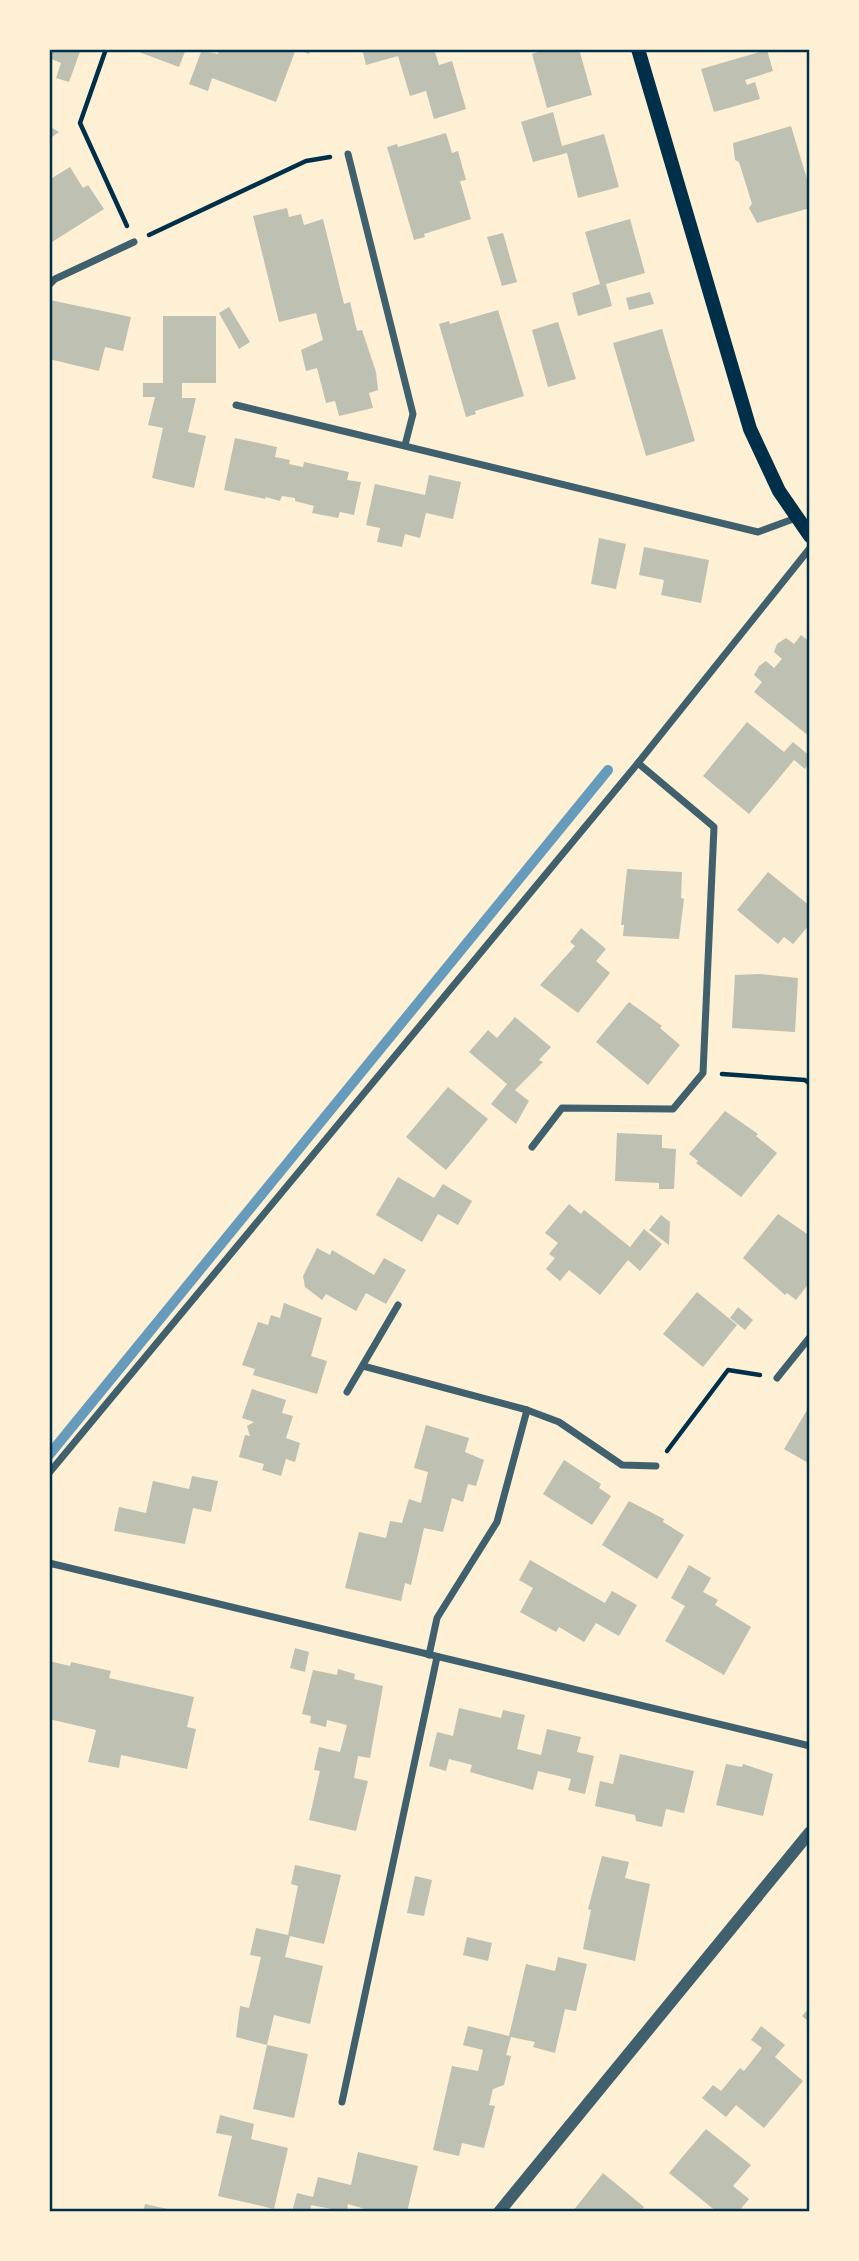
<svg xmlns="http://www.w3.org/2000/svg" width="859" height="2261" viewBox="0 0 859 2261" font-family="Helvetica,sans-serif">
	<rect width="100%" height="100%" fill="#fdf0d5"/>
	<g fill="none" stroke-linecap="round" stroke-linejoin="round">
		<polyline stroke="#669bbc" stroke-width="10" points="49,1455 608,770"/>
	</g>
	<g fill="#bec0b2">
		<polygon points="49,49 81,49 69,82 56,78 61,63 49,58"/>
		<polygon points="131,49 186,49 179,67"/>
		<polygon points="192,49 218,54 219,49 311,49 309,54 296,49 276,102 212,78 208,91 189,84 201,52"/>
		<polygon points="362,49 434,49 439,65 452,61 466,109 434,119 426,91 410,96 398,56 366,65"/>
		<polygon points="547,49 579,49 592,95 547,108 532,54"/>
		<polygon points="767,50 773,71 745,80 747,85 755,82 760,99 714,112 701,69"/>
		<polygon points="553,112 562,146 604,134 619,187 578,198 567,153 533,162 521,122"/>
		<polygon points="49,126 59,132 49,139"/>
		<polygon points="791,126 810,189 810,208 757,223 749,208 752,204 739,162 735,160 733,143"/>
		<polygon points="446,133 452,153 458,151 466,180 460,181 471,219 424,234 425,237 414,240 387,147 397,144 398,147"/>
		<polygon points="70,167 83,188 88,185 104,209 49,244 49,180"/>
		<polygon points="287,208 289,217 301,214 304,225 323,219 344,304 350,302 357,331 362,330 376,372 378,390 369,393 373,408 339,416 335,401 326,403 317,368 306,371 301,350 323,340 316,313 279,322 253,216"/>
		<polygon points="630,219 645,273 606,284 612,306 578,316 572,293 600,284 585,232"/>
		<polygon points="503,233 517,282 502,286 487,237"/>
		<polygon points="650,292 654,304 629,310 626,298"/>
		<polygon points="50,300 131,317 123,351 105,347 99,371 49,359"/>
		<polygon points="229,307 250,342 239,349 219,313"/>
		<polygon points="498,310 524,396 475,411 476,414 466,417 439,324 449,321 450,324"/>
		<polygon points="163,316 216,316 216,383 182,383 182,398 196,398 188,432 206,436 194,488 152,478 163,428 148,425 155,397 143,397 143,383 163,383"/>
		<polygon points="558,322 576,379 548,387 532,330"/>
		<polygon points="662,329 695,441 646,456 613,343"/>
		<polygon points="235,438 277,447 275,457 290,460 289,464 303,467 304,462 349,472 347,480 361,482 354,515 340,512 338,518 312,513 314,506 295,501 295,498 282,496 280,501 266,497 265,499 224,490"/>
		<polygon points="429,475 461,482 453,519 426,513 420,538 405,534 402,547 377,542 380,528 366,525 375,484 425,495"/>
		<polygon points="599,538 626,544 616,589 591,584"/>
		<polygon points="644,547 709,560 701,603 661,595 664,580 639,575"/>
		<polygon points="801,635 810,642 810,737 754,692 762,682 754,675 759,666 766,661 774,668 782,659 774,652 777,644 786,638 794,644"/>
		<polygon points="747,722 784,752 793,742 810,756 810,762 805,769 794,760 749,814 703,776"/>
		<polygon points="627,869 682,872 681,898 684,899 679,939 623,936 624,925 621,925"/>
		<polygon points="768,872 810,906 810,924 793,944 784,937 778,944 737,910"/>
		<polygon points="581,928 606,949 596,961 610,973 578,1013 540,985 575,946 570,942"/>
		<polygon points="759,974 798,978 795,1032 732,1028 735,975"/>
		<polygon points="629,1002 662,1026 660,1028 680,1045 648,1085 596,1042"/>
		<polygon points="515,1017 551,1047 539,1060 543,1062 515,1090 529,1101 516,1124 491,1104 507,1084 469,1052 488,1030 497,1038"/>
		<polygon points="448,1087 488,1119 446,1170 406,1137"/>
		<polygon points="725,1111 758,1134 756,1136 777,1153 741,1197 696,1163 698,1161 689,1154"/>
		<polygon points="617,1133 662,1135 662,1148 676,1149 674,1189 659,1189 659,1183 615,1181"/>
		<polygon points="398,1177 434,1198 443,1184 472,1201 458,1225 438,1214 422,1242 376,1215"/>
		<polygon points="569,1204 581,1214 584,1210 630,1247 644,1229 662,1244 640,1271 628,1260 600,1295 569,1270 560,1281 546,1269 555,1258 549,1254 558,1243 545,1233"/>
		<polygon points="778,1214 810,1236 810,1282 796,1300 787,1293 785,1295 743,1258"/>
		<polygon points="661,1215 670,1222 669,1245 649,1230"/>
		<polygon points="317,1248 330,1255 332,1250 374,1275 384,1258 406,1270 386,1304 366,1293 356,1311 326,1294 322,1300 305,1287 303,1276"/>
		<polygon points="697,1292 737,1325 703,1367 663,1334"/>
		<polygon points="284,1303 322,1318 311,1356 327,1361 317,1394 253,1375 255,1369 242,1365 258,1322 268,1325 271,1315 280,1318"/>
		<polygon points="738,1307 753,1320 745,1330 730,1318"/>
		<polygon points="252,1389 286,1400 282,1413 293,1416 286,1438 300,1443 295,1462 286,1459 281,1476 262,1470 264,1464 239,1457 245,1435 250,1436 247,1426 254,1422 242,1418"/>
		<polygon points="807,1410 810,1412 810,1464 784,1449"/>
		<polygon points="426,1425 469,1438 465,1452 484,1460 476,1486 468,1484 463,1502 452,1498 443,1532 424,1528 411,1585 405,1583 401,1601 345,1588 359,1532 386,1538 390,1521 402,1523 409,1499 421,1503 428,1472 414,1468"/>
		<polygon points="564,1460 601,1484 599,1488 611,1496 592,1525 543,1494"/>
		<polygon points="192,1476 218,1481 211,1512 193,1508 185,1544 114,1531 119,1507 146,1513 153,1481 189,1489"/>
		<polygon points="629,1501 664,1519 663,1522 684,1535 657,1579 602,1545"/>
		<polygon points="530,1560 605,1603 612,1591 637,1605 619,1636 596,1623 584,1642 559,1627 556,1632 520,1612 533,1588 519,1580"/>
		<polygon points="689,1565 711,1578 703,1592 718,1600 715,1605 751,1627 724,1675 665,1641 685,1606 671,1598"/>
		<polygon points="295,1648 309,1652 305,1672 290,1668"/>
		<polygon points="49,1661 70,1666 71,1662 111,1671 109,1678 194,1697 187,1727 196,1729 187,1769 121,1755 119,1768 88,1762 96,1730 49,1719"/>
		<polygon points="338,1669 355,1674 354,1679 383,1686 370,1758 358,1756 354,1778 368,1781 356,1831 309,1820 320,1771 314,1770 319,1747 340,1752 347,1725 327,1720 326,1727 310,1723 311,1716 302,1714 313,1670 337,1675"/>
		<polygon points="459,1708 501,1718 503,1710 525,1715 517,1749 541,1755 547,1729 581,1737 577,1752 594,1756 585,1794 568,1790 571,1779 538,1771 533,1790 470,1772 472,1765 449,1759 446,1771 429,1766 437,1732 453,1736"/>
		<polygon points="620,1754 694,1771 684,1813 666,1809 662,1827 636,1821 635,1815 595,1806 600,1781 613,1784"/>
		<polygon points="726,1764 742,1767 743,1764 773,1774 763,1816 716,1805"/>
		<polygon points="602,1856 629,1862 625,1878 650,1884 635,1961 583,1949 591,1910 588,1909"/>
		<polygon points="295,1865 341,1875 324,1944 290,1936 285,1957 323,1966 310,2024 274,2015 267,2045 236,2037 240,2006 249,2008 261,1957 250,1955 256,1928 288,1935 298,1886 291,1884"/>
		<polygon points="415,1876 432,1880 424,1916 407,1913"/>
		<polygon points="467,1937 492,1943 488,1961 463,1955"/>
		<polygon points="558,1957 587,1964 576,2011 565,2009 555,2053 533,2047 535,2042 511,2037 506,2055 511,2056 504,2085 493,2089 489,2105 495,2106 484,2148 462,2143 459,2156 433,2150 452,2066 478,2071 483,2050 463,2045 468,2026 509,2036 526,1964 555,1971"/>
		<polygon points="810,2007 810,2023 802,2016"/>
		<polygon points="761,2026 785,2045 775,2057 803,2081 764,2128 736,2105 726,2117 702,2098 713,2085 721,2091 740,2068 744,2071 762,2048 751,2040"/>
		<polygon points="267,2045 308,2054 294,2118 253,2109"/>
		<polygon points="220,2115 254,2124 251,2139 288,2148 274,2209 218,2196 232,2136 216,2133"/>
		<polygon points="706,2129 751,2165 733,2186 749,2199 738,2212 717,2212 669,2173"/>
		<polygon points="358,2152 418,2166 407,2212 375,2212 348,2204 347,2212 311,2205 310,2212 292,2212 297,2193 313,2197 318,2177 351,2185"/>
		<polygon points="603,2173 644,2207 640,2212 573,2211"/>
		<polygon points="145,2204 167,2209 166,2212 143,2212"/>
	</g>
	<g fill="none" stroke-linecap="round" stroke-linejoin="round">
		<g stroke="#003049" stroke-width="4.5">
			<polyline points="106,49 80,123 127,226"/>
			<polyline points="149,235 306,161 330,157"/>
			<polyline points="722,1074 805,1080 810,1084"/>
			<polyline points="667,1451 728,1370 760,1375"/>
		</g>
		<g stroke="#3f606c" stroke-width="7">
			<polyline points="348,154 413,414 405,445"/>
			<polyline points="49,285 55,279 134,242"/>
			<polyline points="236,405 758,532 796,518"/>
			<polyline points="532,1147 562,1108 673,1109 703,1073 714,827 638,763"/>
			<polyline points="363,1366 527,1410 559,1422 622,1465 656,1466"/>
			<polyline points="777,1378 810,1337"/>
			<polyline points="347,1392 398,1305"/>
			<polyline points="49,1473 638,763 810,548"/>
			<polyline points="49,1563 810,1746"/>
			<polyline points="429,1655 437,1618 497,1522 527,1410"/>
			<polyline points="342,2102 437,1657"/>
		</g>
		<polyline stroke="#3f606c" stroke-width="12" points="499,2212 810,1832"/>
		<polyline stroke="#003049" stroke-width="14" points="638,49 750,429 779,491 810,536"/>
	</g>
	<rect width="859" height="2261" fill="none" stroke="#fdf0d5" stroke-width="102"/>
	<rect x="51" y="51" width="757" height="2159" fill="none" stroke="#003049" stroke-width="2.5"/>
</svg>
